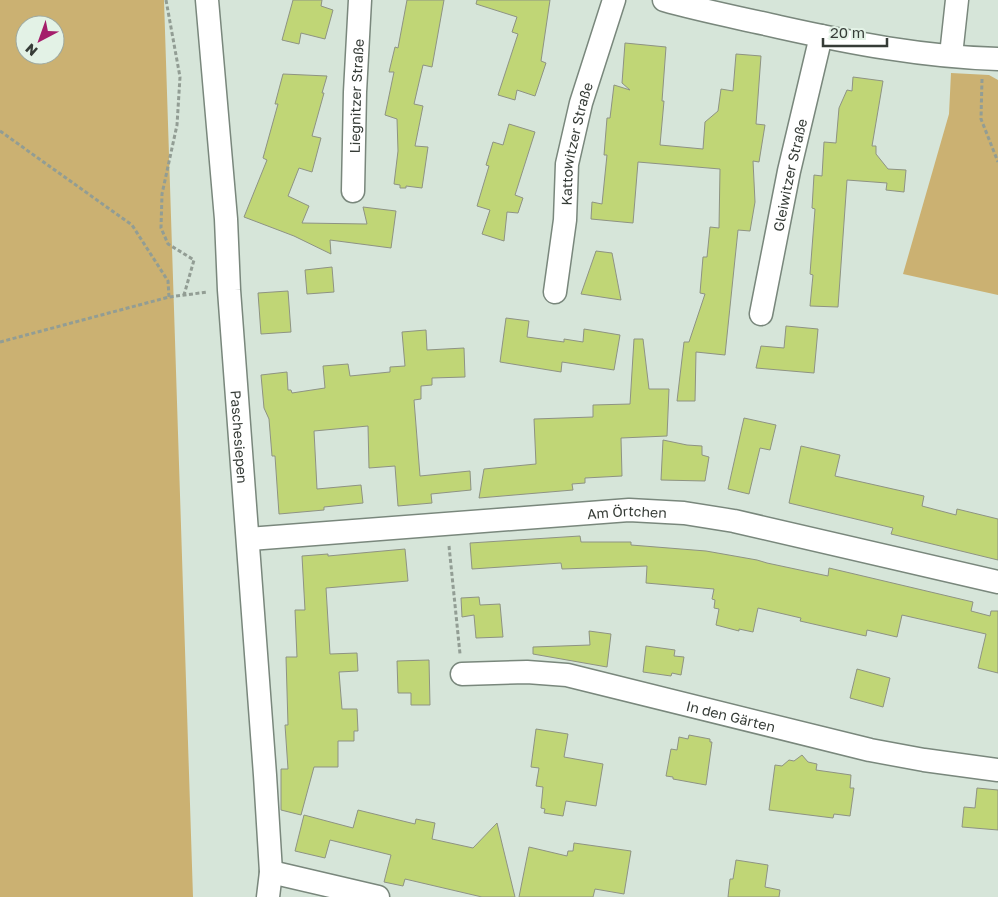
<svg xmlns="http://www.w3.org/2000/svg" width="998" height="897" viewBox="0 0 998 897" font-family="'Golos Text',sans-serif">
	<rect width="100%" height="100%" fill="#d6e5d9"/>
	<g fill="#cbb172" fill-rule="evenodd">
		<path d="M0,0H164L193,897H0ZM25,25H55V55H25Z"/>
		<polygon points="951,73 989,75 998,80 998,295 903,274 949,114"/>
	</g>
	<g fill="#c0d676" stroke="#8e9383">
		<polygon points="293,0 322,0 321,6 333,10 325,39 301,33 299,44 282,40"/>
		<polygon points="407,0 444,0 432,67 423,65 414,104 423,106 415,146 428,147 422,188 406,186 406,188 400,188 400,185 394,184 398,151 397,119 385,115 394,72 389,72 395,47 398,48"/>
		<polygon points="477,0 550,0 541,61 546,63 535,96 517,90 515,100 498,95 518,34 512,32 517,17 476,4"/>
		<polygon points="625,43 666,47 662,101 664,101 660,145 703,149 705,122 718,111 721,89 733,91 736,54 761,56 756,124 765,125 759,162 753,161 755,202 750,231 738,230 725,355 696,352 695,401 677,401 684,342 689,342 705,294 700,293 703,257 707,257 710,227 719,228 720,169 638,162 633,223 591,219 592,202 602,204 607,155 604,155 607,118 610,118 614,85 630,90 622,83"/>
		<polygon points="283,74 327,76 322,93 324,93 312,136 321,138 312,172 299,168 288,196 309,206 302,223 367,224 363,207 396,211 391,248 330,240 331,254 294,236 244,217 267,160 263,158 278,104 275,104"/>
		<polygon points="853,77 883,81 872,146 876,146 876,154 888,169 906,170 904,192 886,190 887,183 847,180 838,307 810,306 813,275 810,274 815,209 812,208 814,175 822,176 824,142 836,143 839,108 847,90 852,91"/>
		<polygon points="509,124 535,132 515,195 523,198 518,213 507,212 504,241 482,234 490,210 477,206 489,166 486,165 493,142 503,145"/>
		<polygon points="596,251 612,253 621,300 581,294"/>
		<polygon points="332,267 334,292 307,294 305,270"/>
		<polygon points="288,291 291,332 261,334 258,293"/>
		<polygon points="506,318 529,321 527,337 564,342 564,339 583,342 584,329 620,335 614,370 562,362 561,372 500,362"/>
		<polygon points="786,326 818,329 814,373 756,368 761,346 784,348"/>
		<polygon points="426,330 427,350 464,348 465,377 432,378 432,385 421,386 421,399 414,400 420,476 470,471 471,490 431,494 432,503 398,506 395,466 369,468 368,426 314,431 317,489 361,485 363,503 324,507 324,510 279,514 275,456 272,456 269,419 264,408 261,375 287,372 288,390 291,390 292,393 325,388 323,366 348,364 350,376 390,372 390,367 405,366 402,332"/>
		<polygon points="634,339 643,339 649,389 669,389 667,436 621,438 622,476 585,478 585,483 572,484 573,490 479,498 484,469 536,464 534,419 593,417 593,405 630,404"/>
		<polygon points="744,418 776,425 770,450 760,448 749,494 728,489"/>
		<polygon points="663,440 687,445 702,446 702,455 709,457 705,481 661,480"/>
		<polygon points="801,446 840,455 835,476 924,496 922,506 956,515 957,509 998,519 998,560 891,534 893,528 789,503"/>
		<polygon points="580,536 581,542 631,542 631,545 706,551 757,560 767,563 828,576 829,568 973,602 971,611 990,616 991,611 998,611 998,673 978,668 986,634 902,615 897,637 867,630 866,636 800,621 801,618 758,608 753,632 739,629 739,631 716,625 719,609 714,608 715,600 712,599 714,589 646,583 647,566 562,569 561,563 472,569 470,543"/>
		<polygon points="405,549 408,581 326,588 330,654 357,653 358,671 339,672 342,709 357,709 358,731 354,731 354,741 338,741 338,767 314,767 301,815 281,810 281,769 288,769 285,725 288,725 286,657 297,657 295,610 305,610 302,556 328,554 328,556"/>
		<polygon points="479,597 480,605 500,604 503,637 476,638 474,615 462,617 461,598"/>
		<polygon points="589,631 611,634 607,667 533,654 533,647 590,645"/>
		<polygon points="646,646 675,650 674,656 684,657 681,675 672,673 671,676 643,672"/>
		<polygon points="429,660 430,705 411,705 411,693 398,693 397,661"/>
		<polygon points="857,669 890,678 883,707 850,698"/>
		<polygon points="536,729 568,734 564,757 603,764 596,806 566,801 563,816 544,813 545,809 541,808 543,787 536,786 539,768 531,767"/>
		<polygon points="689,735 710,739 710,742 712,742 706,785 673,779 673,777 666,776 671,749 677,750 679,737 688,739"/>
		<polygon points="802,755 808,762 817,764 816,770 851,775 850,788 854,788 850,816 834,814 833,818 769,810 775,765 782,766 789,760 794,761"/>
		<polygon points="977,788 998,790 998,830 962,827 964,807 975,808"/>
		<polygon points="358,810 415,824 416,819 435,823 432,839 473,848 497,823 515,897 482,897 405,879 403,886 384,882 391,855 330,840 325,858 295,851 304,815 353,828"/>
		<polygon points="574,843 631,851 624,894 595,889 593,897 519,897 529,847 567,856 568,851 573,851"/>
		<polygon points="736,860 768,865 765,887 780,890 779,897 728,897 730,879 733,879"/>
	</g>
	<g fill="none" stroke-linecap="round" stroke-linejoin="round">
		<defs>
			<g id="minor">
				<path id="s1" d="M207,0L226,219L229,290L265,775L271,872L268,897"/>
				<path d="M664,0C702,11 741,18 779,27C851,43 924,57 998,59"/>
				<polyline points="951,55 957,0"/>
				<path id="s2" d="M353,191L355,92L360,0"/>
				<path id="s3" d="M555,292L565,220L567,164L581,103L614,0"/>
				<path id="s4" d="M761,314L789,171L821,36"/>
				<path id="s5" d="M249,539L629,510L684,513L734,521L998,582"/>
				<path id="s6" d="M462,674L527,672L567,675L870,750L924,760L998,770"/>
				<polyline points="271,872 378,897"/>
			</g>
		</defs>
		<use href="#minor" stroke="#79877c" stroke-width="25"/>
		<g stroke="#929d94" stroke-width="3" stroke-dasharray="4 2.5" stroke-linecap="butt">
			<polyline points="166,0 180,77 177,125 162,194 161,228 168,244 194,260 184,295"/>
			<polyline points="982,79 981,119 998,162"/>
			<polyline points="0,131 132,225 168,281 169,297"/>
			<polyline points="0,342 169,297 208,292"/>
			<polyline points="449,546 460,654"/>
		</g>
		<use href="#minor" stroke="#fff" stroke-width="22"/>
	</g>
	<g text-anchor="middle" dominant-baseline="central" stroke-width="4.5" stroke-linejoin="round" paint-order="stroke">
		<g font-size="14" fill="#363c37" stroke="#e3f2e6">
			<text stroke="none"><textPath href="#s2" startOffset="95">Liegnitzer Straße</textPath></text>
			<text stroke="none"><textPath href="#s3" startOffset="150">Kattowitzer Straße</textPath></text>
			<text stroke="none"><textPath href="#s4" startOffset="142">Gleiwitzer Straße</textPath></text>
			<text stroke="none"><textPath href="#s1" startOffset="438">Paschesiepen</textPath></text>
			<text stroke="none"><textPath href="#s5" startOffset="379">Am Örtchen</textPath></text>
			<text stroke="none"><textPath href="#s6" startOffset="274">In den Gärten</textPath></text>
		</g>
	</g>
	<g transform="translate(40 40) rotate(221)"><circle r="24" fill="#e3f2e6" stroke="#9ea9a0"/>
	<path d="M0-4L9 19L0 12L-9 19Z" fill="#a41e6b"/>
	<text y="-8" font-size="14" font-weight="bold" text-anchor="middle" fill="#363c37">N</text>
	</g>
	<path d="M823 38v8h64v-8" fill="none" stroke="#363c37" stroke-width="2.5"/>
	<text x="830" y="38" font-size="15" fill="#363c37" stroke="#e3f2e6" stroke-width="4" paint-order="stroke">20 m</text>
</svg>
